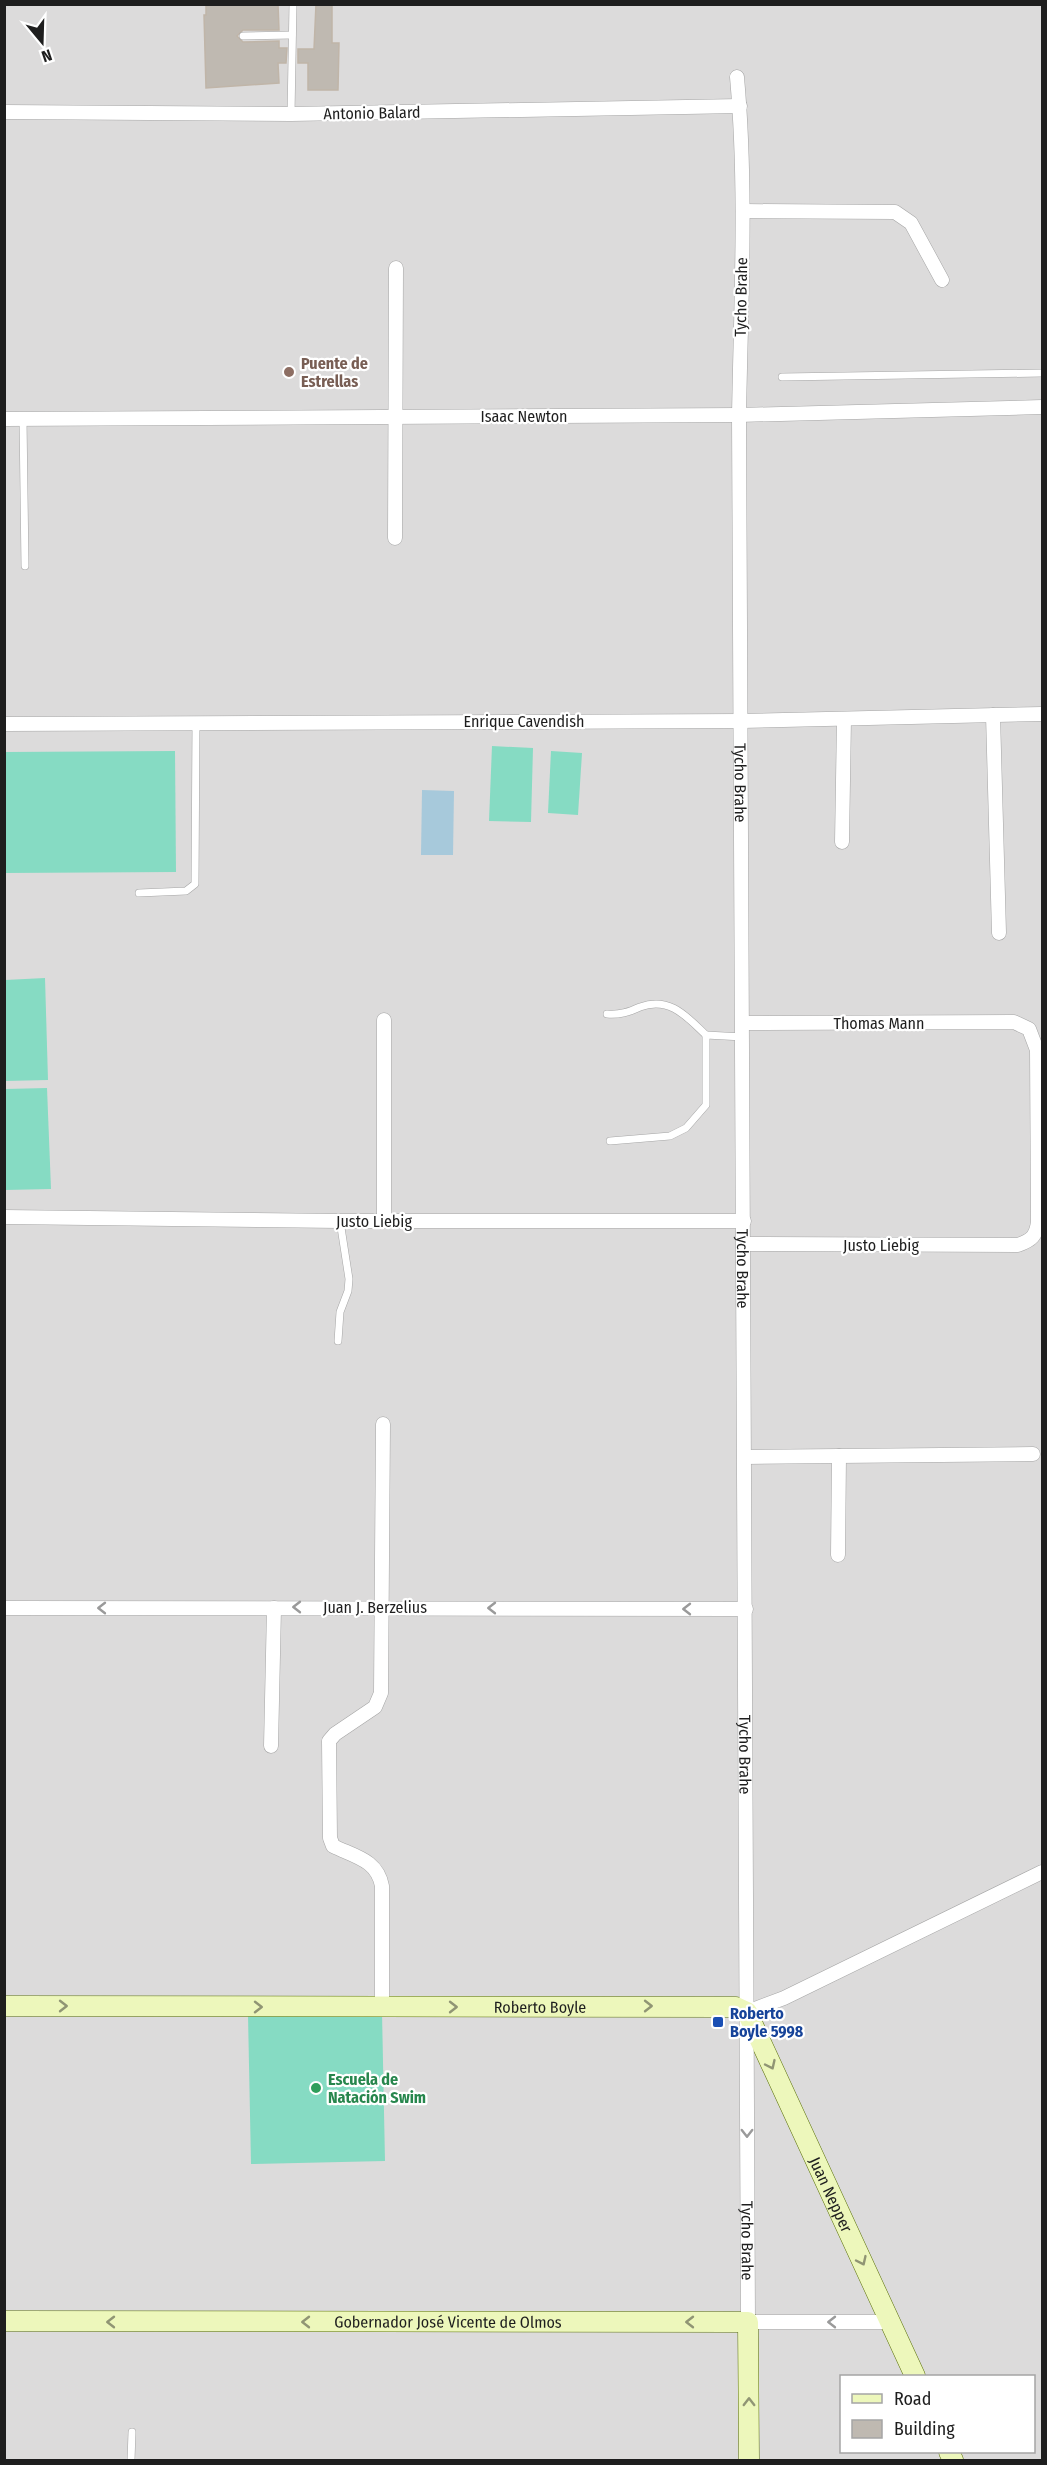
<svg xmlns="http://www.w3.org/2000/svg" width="1047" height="2465" viewBox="0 0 1047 2465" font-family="'Fira Sans Condensed',sans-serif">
	<rect width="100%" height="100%" fill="#efede5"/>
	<path fill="#dcdbdb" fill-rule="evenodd" d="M5,5H1042V2460H5ZM842,2376H1034V2452H842Z"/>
	<g fill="#86dbc3">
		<polygon points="492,746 533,748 531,822 489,821"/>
		<polygon points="175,751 176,872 5,873 5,752"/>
		<polygon points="551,751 582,753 578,815 548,813"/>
		<polygon points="45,978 48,1080 5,1081 5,980"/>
		<polygon points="47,1088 51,1189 5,1190 5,1089"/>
		<polygon points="382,2012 385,2161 251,2164 248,2015"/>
	</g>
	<polygon fill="#a7c9db" points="422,790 454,791 453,855 421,855"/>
	<g fill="#bfb9b1" stroke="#c0b5a8" stroke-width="1.5">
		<polygon points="208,4 278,4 279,30 243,30 237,36 243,42 279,41 279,48 287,48 286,63 278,63 279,83 206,88 204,15 206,15 206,6"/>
		<polygon points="316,4 332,4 332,43 339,43 338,90 308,90 308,63 298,63 298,49 314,49"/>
	</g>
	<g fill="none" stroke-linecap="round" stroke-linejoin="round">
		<defs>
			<g id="lane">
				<polyline points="243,36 292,35"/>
				<polyline points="291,114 293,4"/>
				<polyline points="782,377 1042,373"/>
				<polyline points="23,419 25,566"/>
				<polyline points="139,893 186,891 195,884 196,722"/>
				<path d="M607,1014C620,1015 629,1012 640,1007C670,996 687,1017 706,1035V1105L686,1128L670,1136L610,1141"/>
				<polyline points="706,1035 743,1037"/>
				<polyline points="338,1341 340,1312 348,1291 349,1279 340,1221"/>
				<polyline points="131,2460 132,2432"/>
			</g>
			<g id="street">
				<path id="s1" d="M737,77C747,189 741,302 739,415L748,2322H890"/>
				<polyline points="4,112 291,114 740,106"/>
				<polyline points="743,211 895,212 911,223 942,280"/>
				<polyline points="4,419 739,415 1042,407"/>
				<polyline points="395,538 396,268"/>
				<polyline points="993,715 999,933"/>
				<polyline points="4,724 741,721 1042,714"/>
				<polyline points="842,842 844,719"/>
				<polyline points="384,1020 384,1221"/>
				<path d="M743,1023L1014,1022L1029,1029L1037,1050L1038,1222C1036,1236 1032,1240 1018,1245L744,1244"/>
				<polyline points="4,1217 340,1221 744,1221"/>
				<polyline points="745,1457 1033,1454"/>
				<polyline points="838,1555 839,1456"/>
				<polyline points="4,1608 746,1609"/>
				<polyline points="271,1746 274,1608"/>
				<path d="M382,2008V1886C377,1860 356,1857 333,1846L330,1838L329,1741L335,1734L375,1707L381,1693L383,1424"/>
				<polyline points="747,2012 784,1998 1042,1872"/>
			</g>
			<g id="secondary">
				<path id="s2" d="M4,2006L736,2007L747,2012L915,2376"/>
				<path id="s3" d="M4,2321L748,2322L749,2460"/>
				<polyline points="949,2452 953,2460"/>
			</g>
		</defs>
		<use href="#lane" stroke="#a5a5a5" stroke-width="8"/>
		<use href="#street" stroke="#a5a5a5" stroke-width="15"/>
		<use href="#secondary" stroke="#5b7109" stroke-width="21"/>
		<use href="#lane" stroke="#fff" stroke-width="7"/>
		<use href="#street" stroke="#fff" stroke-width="14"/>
		<use href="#secondary" stroke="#edf7bb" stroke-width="20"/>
	</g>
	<defs><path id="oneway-chevron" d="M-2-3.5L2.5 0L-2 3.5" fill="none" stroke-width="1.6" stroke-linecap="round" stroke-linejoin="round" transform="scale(1.5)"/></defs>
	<g stroke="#9a9a9a">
		<use href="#oneway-chevron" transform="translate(297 1607) rotate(180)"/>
		<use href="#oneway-chevron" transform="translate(102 1608) rotate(180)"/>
		<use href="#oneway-chevron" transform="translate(492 1608) rotate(-180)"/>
		<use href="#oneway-chevron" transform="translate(687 1609) rotate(-180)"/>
		<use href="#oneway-chevron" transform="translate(747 2133) rotate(90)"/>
		<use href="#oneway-chevron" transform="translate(832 2322) rotate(180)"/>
	</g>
	<g stroke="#909574">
		<use href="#oneway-chevron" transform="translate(63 2006)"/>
		<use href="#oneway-chevron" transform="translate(648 2006)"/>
		<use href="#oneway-chevron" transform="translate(258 2007)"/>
		<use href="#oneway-chevron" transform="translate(453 2007)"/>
		<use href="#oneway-chevron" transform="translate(771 2065) rotate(65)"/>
		<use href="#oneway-chevron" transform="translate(862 2261) rotate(65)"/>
		<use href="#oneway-chevron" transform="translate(111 2322) rotate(-180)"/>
		<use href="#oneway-chevron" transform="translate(306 2322) rotate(-180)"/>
		<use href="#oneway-chevron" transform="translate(690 2322) rotate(-180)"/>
		<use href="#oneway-chevron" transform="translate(749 2402) rotate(-90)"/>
	</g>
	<circle fill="#8d6e63" stroke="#fff" stroke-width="2" cx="289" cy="372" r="6"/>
	<rect fill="#1a4fb4" stroke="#fff" stroke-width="2" x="712" y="2016" width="12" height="12" rx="3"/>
	<circle fill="#2e9e5b" stroke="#fff" stroke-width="2" cx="316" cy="2088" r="6"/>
	<g text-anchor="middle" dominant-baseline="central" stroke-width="4.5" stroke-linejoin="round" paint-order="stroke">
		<g font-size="16" fill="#1e1e1e" stroke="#fff">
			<text transform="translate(372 113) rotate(-1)">Antonio Balard</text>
			<text transform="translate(741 297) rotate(-89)">Tycho Brahe</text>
			<text x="524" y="416">Isaac Newton</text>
			<text x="524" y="721">Enrique Cavendish</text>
			<text stroke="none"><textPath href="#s1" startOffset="706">Tycho Brahe</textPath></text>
			<text x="879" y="1023">Thomas Mann</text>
			<text x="374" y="1221">Justo Liebig</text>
			<text x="881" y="1245">Justo Liebig</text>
			<text stroke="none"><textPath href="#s1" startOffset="1192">Tycho Brahe</textPath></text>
			<text x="375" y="1607">Juan J. Berzelius</text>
			<text stroke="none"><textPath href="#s1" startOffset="1678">Tycho Brahe</textPath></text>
			<text stroke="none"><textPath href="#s2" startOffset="536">Roberto Boyle</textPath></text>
			<text stroke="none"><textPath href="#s2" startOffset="945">Juan Nepper</textPath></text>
			<text stroke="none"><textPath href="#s1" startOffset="2164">Tycho Brahe</textPath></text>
			<text stroke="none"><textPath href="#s3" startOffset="444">Gobernador José Vicente de Olmos</textPath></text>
		</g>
		<g font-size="16" font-weight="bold" fill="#785e54" stroke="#fff" text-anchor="start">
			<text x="301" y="363">Puente de<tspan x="301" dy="18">Estrellas</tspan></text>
		</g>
		<g font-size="16" font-weight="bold" fill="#164399" stroke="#fff" text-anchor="start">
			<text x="730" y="2013">Roberto<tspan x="730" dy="18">Boyle 5998</tspan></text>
		</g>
		<g font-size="16" font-weight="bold" fill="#27864d" stroke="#fff" text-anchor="start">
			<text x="328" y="2079">Escuela de<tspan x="328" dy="18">Natación Swim</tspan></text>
		</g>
	</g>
	<rect width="1047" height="2465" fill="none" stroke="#1e1e1e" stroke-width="12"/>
	<rect x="840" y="2375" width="195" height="78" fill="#ffffff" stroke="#a5a5a5" stroke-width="1.5"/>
	<rect x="852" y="2394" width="30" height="9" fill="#edf7bb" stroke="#a5a5a5" stroke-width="1.5"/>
	<text x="894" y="2405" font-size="18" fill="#1e1e1e">Road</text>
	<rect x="852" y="2420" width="30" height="18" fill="#bfb9b1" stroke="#a5a5a5" stroke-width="1.5"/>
	<text x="894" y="2435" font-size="18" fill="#1e1e1e">Building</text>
	<g transform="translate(42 42) rotate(161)" stroke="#ffffff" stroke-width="4.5" paint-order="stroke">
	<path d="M0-4.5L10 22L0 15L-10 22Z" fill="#1e1e1e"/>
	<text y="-9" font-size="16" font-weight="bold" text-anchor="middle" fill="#1e1e1e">N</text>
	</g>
</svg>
